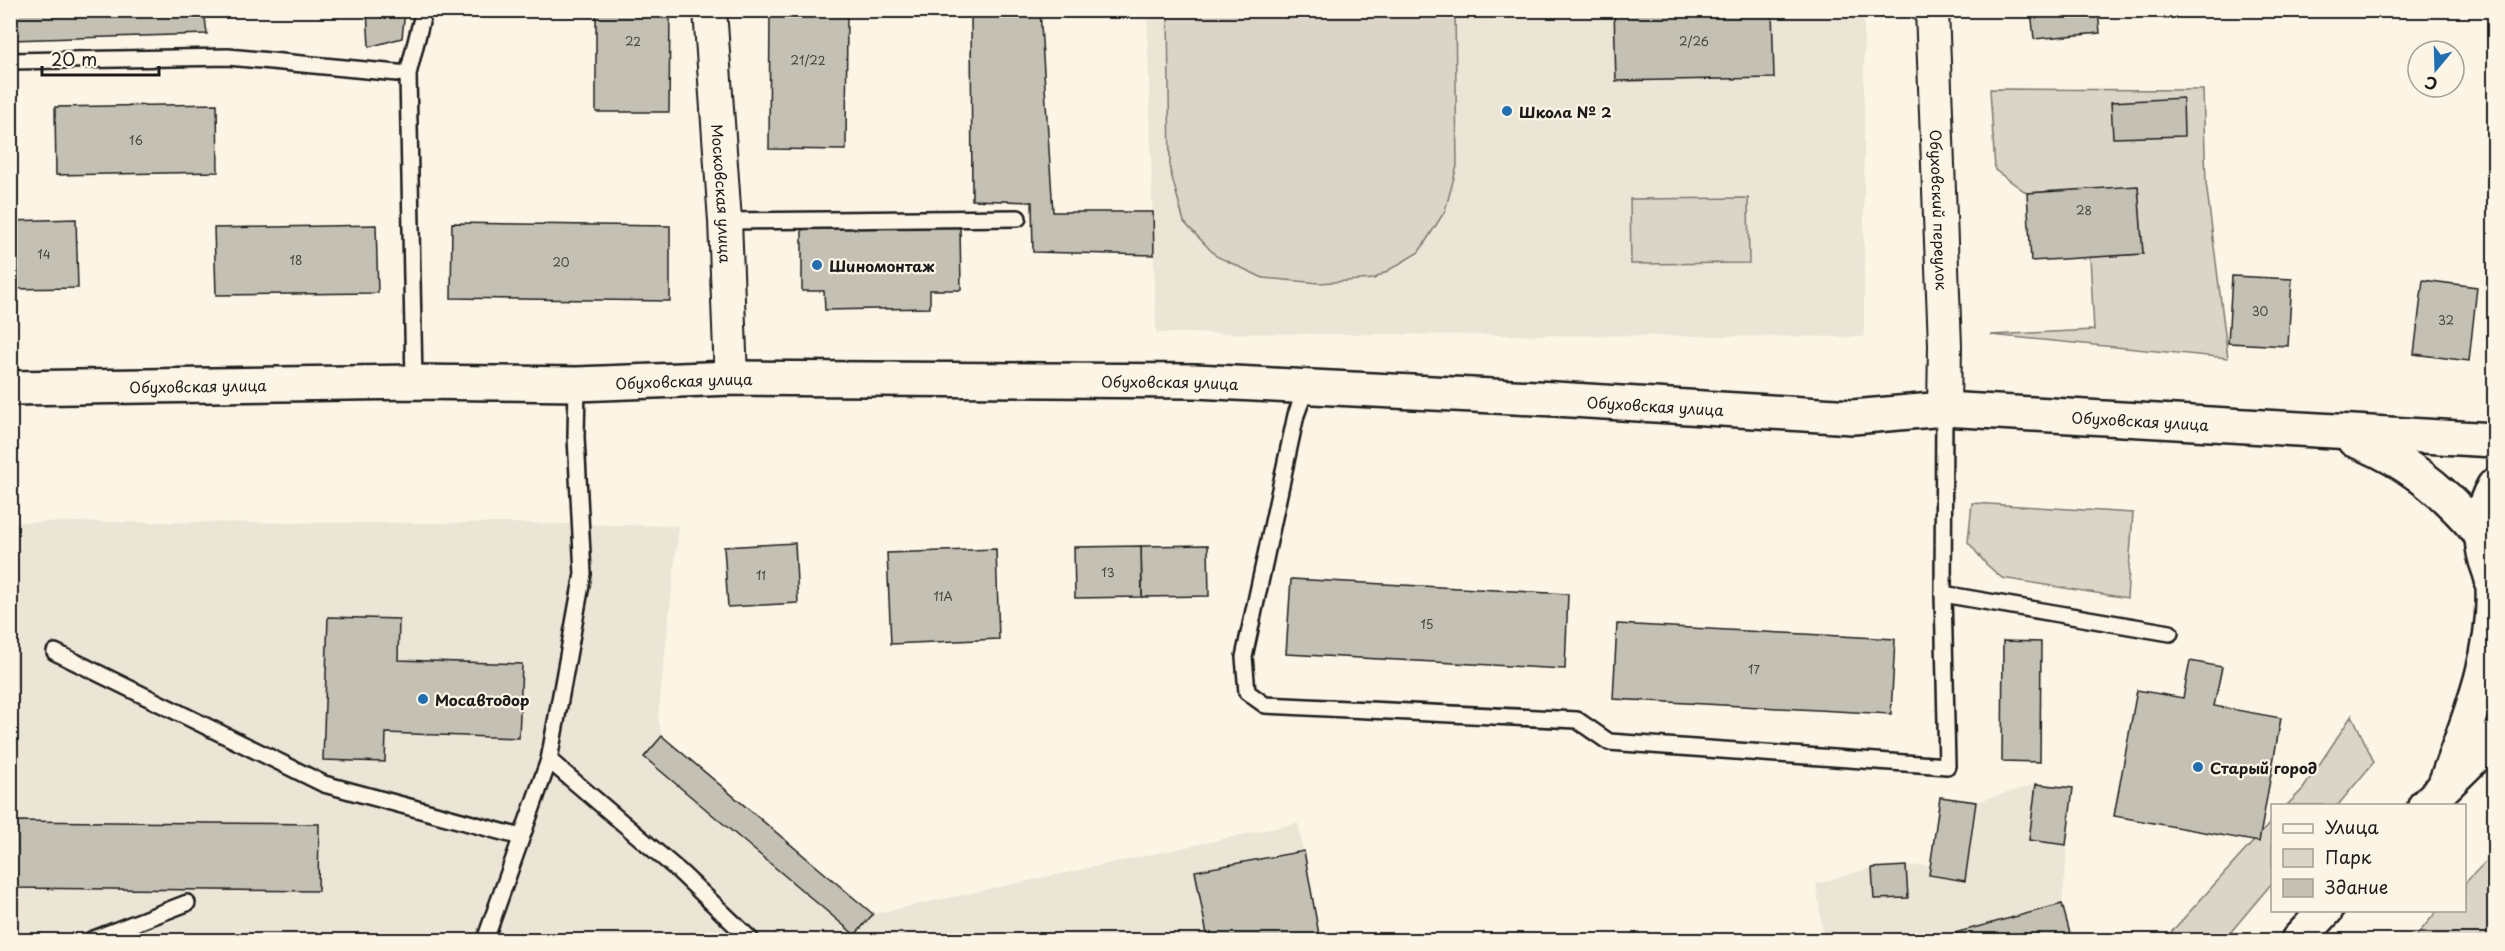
<svg xmlns="http://www.w3.org/2000/svg" width="2505" height="951" viewBox="0 0 2505 951" font-family="'Playpen Sans',sans-serif">
	<rect width="100%" height="100%" fill="#fcf5e5"/>
	<filter id="ink" filterUnits="userSpaceOnUse"><feTurbulence type="fractalNoise" baseFrequency=".0167" numOctaves="2"/><feDisplacementMap in="SourceGraphic" scale="12" xChannelSelector="R" yChannelSelector="G"/><feConvolveMatrix kernelMatrix="1 2 1 2 8 2 1 2 1" color-interpolation-filters="sRGB"/></filter>
	<g filter="url(#ink)">
		<g fill="#ebe5d6">
			<polygon points="1147,11 1864,11 1864,337 1156,333"/>
			<polygon points="11,522 509,523 679,526 658,718 662,736 873,914 1298,823 1318,931 1359,940 11,940"/>
			<polygon points="2036,784 2073,788 2062,904 2071,940 1824,940 1816,884 1872,868 1930,865 1940,797 1976,802"/>
		</g>
		<g fill="#dbd5c8" stroke="#7c7872" stroke-width="1.5">
			<polygon points="1168,11 1455,11 1457,166 1445,211 1419,252 1374,279 1319,283 1263,278 1216,256 1184,222 1170,170"/>
			<polygon points="1990,89 2203,90 2206,182 2228,358 1991,335 2094,330 2090,257 2143,254 2138,187 2027,193 1995,170"/>
			<polygon points="1748,198 1749,263 1631,264 1630,199"/>
			<polygon points="1972,503 2133,513 2127,598 2002,578 1986,564 1968,542"/>
			<polygon points="2352,715 2374,762 2338,805 2287,805 2303,789"/>
			<polygon points="2272,821 2272,883 2224,940 2164,940"/>
			<polygon points="2494,853 2494,940 2413,940 2437,911 2464,910 2465,883"/>
		</g>
		<g fill="#c4c0b3" stroke="#1c1c1c" stroke-width="1.5">
			<polygon points="10,10 204,10 207,34 10,40"/>
			<polygon points="367,10 405,10 402,38 369,47"/>
			<polygon points="596,10 670,10 669,112 596,112"/>
			<polygon points="770,10 847,10 846,150 769,149"/>
			<polygon points="971,10 1040,10 1053,212 1153,212 1154,255 1033,252 1032,202 972,200"/>
			<polygon points="1614,10 1772,10 1774,78 1616,81"/>
			<polygon points="2031,10 2098,10 2100,33 2034,39"/>
			<polygon points="2183,98 2184,136 2113,138 2111,102"/>
			<polygon points="217,104 218,172 56,175 55,107"/>
			<polygon points="2138,186 2143,254 2031,261 2027,193"/>
			<polygon points="76,219 78,288 10,289 10,221"/>
			<polygon points="452,223 670,226 670,301 451,298"/>
			<polygon points="376,225 378,293 216,295 214,228"/>
			<polygon points="960,226 961,290 930,290 930,308 825,310 824,291 802,291 802,228"/>
			<polygon points="2232,276 2292,279 2288,346 2228,343"/>
			<polygon points="2423,280 2477,287 2469,361 2414,354"/>
			<polygon points="795,543 798,603 728,607 724,547"/>
			<polygon points="1208,545 1209,596 1142,597 1141,546"/>
			<polygon points="1141,546 1142,597 1075,598 1074,547"/>
			<polygon points="996,549 999,639 891,644 887,553"/>
			<polygon points="1291,579 1568,594 1565,669 1286,654"/>
			<polygon points="328,617 399,619 398,660 522,664 519,738 386,733 385,762 323,760"/>
			<polygon points="1617,624 1895,639 1891,714 1613,699"/>
			<polygon points="2003,641 2041,642 2040,762 2002,761"/>
			<polygon points="2190,661 2222,667 2214,706 2281,718 2259,842 2114,816 2137,690 2183,698"/>
			<polygon points="662,736 873,914 855,935 644,757"/>
			<polygon points="2036,784 2073,788 2066,845 2029,840"/>
			<polygon points="1940,797 1976,802 1965,881 1929,875"/>
			<polygon points="10,821 319,824 318,891 10,888"/>
			<polygon points="1304,851 1320,940 1208,940 1195,871"/>
			<polygon points="1906,866 1908,898 1874,899 1872,868"/>
			<polygon points="2062,904 2071,937 2058,940 1929,940"/>
		</g>
		<g fill="none" stroke-linecap="round" stroke-linejoin="round">
			<defs>
				<g id="lane">
					<polyline points="10,61 228,57 408,74"/>
					<polyline points="725,221 1018,218"/>
					<polyline points="414,382 408,74 424,10"/>
					<polyline points="1307,385 1296,415 1244,657 1247,692 1265,705 1577,720 1609,742 1947,766 1943,594"/>
					<polyline points="1944,409 1943,594 2170,633"/>
					<polyline points="55,652 324,784 521,837"/>
					<polyline points="549,760 679,871 751,940"/>
					<polyline points="91,940 187,903"/>
					<polyline points="485,940 549,760 583,574 576,437 577,384"/>
				</g>
				<g id="street">
					<path id="s1" d="M710,10L725,221L731,378"/>
					<path id="s2" d="M1932,10L1945,345L1944,409"/>
				</g>
				<g id="secondary">
					<path id="s3" d="M10,388L414,382L577,384L731,378L1195,381L1555,399L1853,417L1944,409L2494,440"/>
					<path d="M2354,440C2406,459 2446,492 2481,535"/>
					<path d="M2445,784C2468,721 2496,655 2493,588C2493,579 2489,570 2486,561C2479,536 2480,509 2494,486"/>
				</g>
				<g id="primary">
					<polyline points="2425,806 2494,738"/>
					<polyline points="2298,940 2326,910"/>
				</g>
			</defs>
			<use href="#lane" stroke="#1c1c1c" stroke-width="20"/>
			<use href="#street" stroke="#1c1c1c" stroke-width="36"/>
			<use href="#secondary" stroke="#1c1c1c" stroke-width="38"/>
			<use href="#primary" stroke="#1c1c1c" stroke-width="38"/>
			<use href="#lane" stroke="#fcf5e5" stroke-width="15"/>
			<use href="#street" stroke="#fcf5e5" stroke-width="32"/>
			<use href="#secondary" stroke="#fcf5e5" stroke-width="33"/>
			<use href="#primary" stroke="#fcf5e5" stroke-width="33"/>
		</g>
	</g>
	<g fill="#1f6fb2" stroke="#fcf5e5" stroke-width="2">
		<circle cx="1507" cy="111" r="6"/>
		<circle cx="817" cy="265" r="6"/>
		<circle cx="423" cy="699" r="6"/>
		<circle cx="2198" cy="767" r="6"/>
	</g>
	<g text-anchor="middle" dominant-baseline="central" stroke-width="4.5" stroke-linejoin="round" paint-order="stroke">
		<g font-size="12" fill="#464542">
			<text x="633" y="41">22</text>
			<text x="1694" y="41">2/26</text>
			<text x="808" y="60">21/22</text>
			<text x="136" y="140">16</text>
			<text x="2084" y="210">28</text>
			<text x="44" y="254">14</text>
			<text x="296" y="260">18</text>
			<text x="561" y="262">20</text>
			<text x="2260" y="311">30</text>
			<text x="2446" y="320">32</text>
			<text x="1108" y="572">13</text>
			<text x="761" y="575">11</text>
			<text x="943" y="596">11А</text>
			<text x="1427" y="624">15</text>
			<text x="1754" y="669">17</text>
		</g>
		<g font-size="15" font-weight="bold" fill="#1c1c1c" stroke="#fcf5e5" text-anchor="start">
			<text x="1519" y="111">Школа № 2</text>
			<text x="829" y="265">Шиномонтаж</text>
			<text x="435" y="699">Мосавтодор</text>
			<text x="2210" y="767">Старый город</text>
		</g>
		<g font-size="15" fill="#1c1c1c" stroke="#fcf5e5">
			<text stroke="none"><textPath href="#s1" startOffset="184">Московская улица</textPath></text>
			<text stroke="none"><textPath href="#s2" startOffset="200">Обуховский переулок</textPath></text>
			<text stroke="none"><textPath href="#s3" startOffset="674">Обуховская улица</textPath></text>
			<text stroke="none"><textPath href="#s3" startOffset="1160">Обуховская улица</textPath></text>
			<text stroke="none"><textPath href="#s3" startOffset="188">Обуховская улица</textPath></text>
			<text stroke="none"><textPath href="#s3" startOffset="1646">Обуховская улица</textPath></text>
			<text stroke="none"><textPath href="#s3" startOffset="2132">Обуховская улица</textPath></text>
		</g>
	</g>
	<rect width="2505" height="951" fill="none" stroke="#fcf5e5" stroke-width="36"/>
	<rect x="18" y="18" width="2469" height="915" fill="none" stroke="#1c1c1c" stroke-width="2" filter="url(#ink)"/>
	<rect x="2271" y="804" width="195" height="108" fill="#fcf5e5" stroke="#a29e95" stroke-width="1.5"/>
	<rect x="2283" y="824" width="30" height="9" fill="#fcf5e5" stroke="#a29e95" stroke-width="1.5"/>
	<text x="2325" y="834" font-size="18" fill="#1c1c1c">Улица</text>
	<rect x="2283" y="849" width="30" height="18" fill="#dbd5c8" stroke="#a29e95" stroke-width="1.5"/>
	<text x="2325" y="864" font-size="18" fill="#1c1c1c">Парк</text>
	<rect x="2283" y="879" width="30" height="18" fill="#c4c0b3" stroke="#a29e95" stroke-width="1.5"/>
	<text x="2325" y="894" font-size="18" fill="#1c1c1c">Здание</text>
	<g transform="translate(2436 69) rotate(199)"><circle r="28" fill="#fcf5e5" stroke="#a29e95" stroke-width="1.5"/>
	<path d="M0-4.5L10 22L0 15L-10 22Z" fill="#1f6fb2"/>
	<text y="-9" font-size="16" font-weight="bold" text-anchor="middle" fill="#1c1c1c">С</text>
	</g>
	<path d="M42 66v9h117v-9" fill="none" stroke="#1c1c1c" stroke-width="3"/>
	<text x="51" y="66" font-size="18" fill="#1c1c1c" stroke="#fcf5e5" stroke-width="4.5" paint-order="stroke">20 m</text>
</svg>
